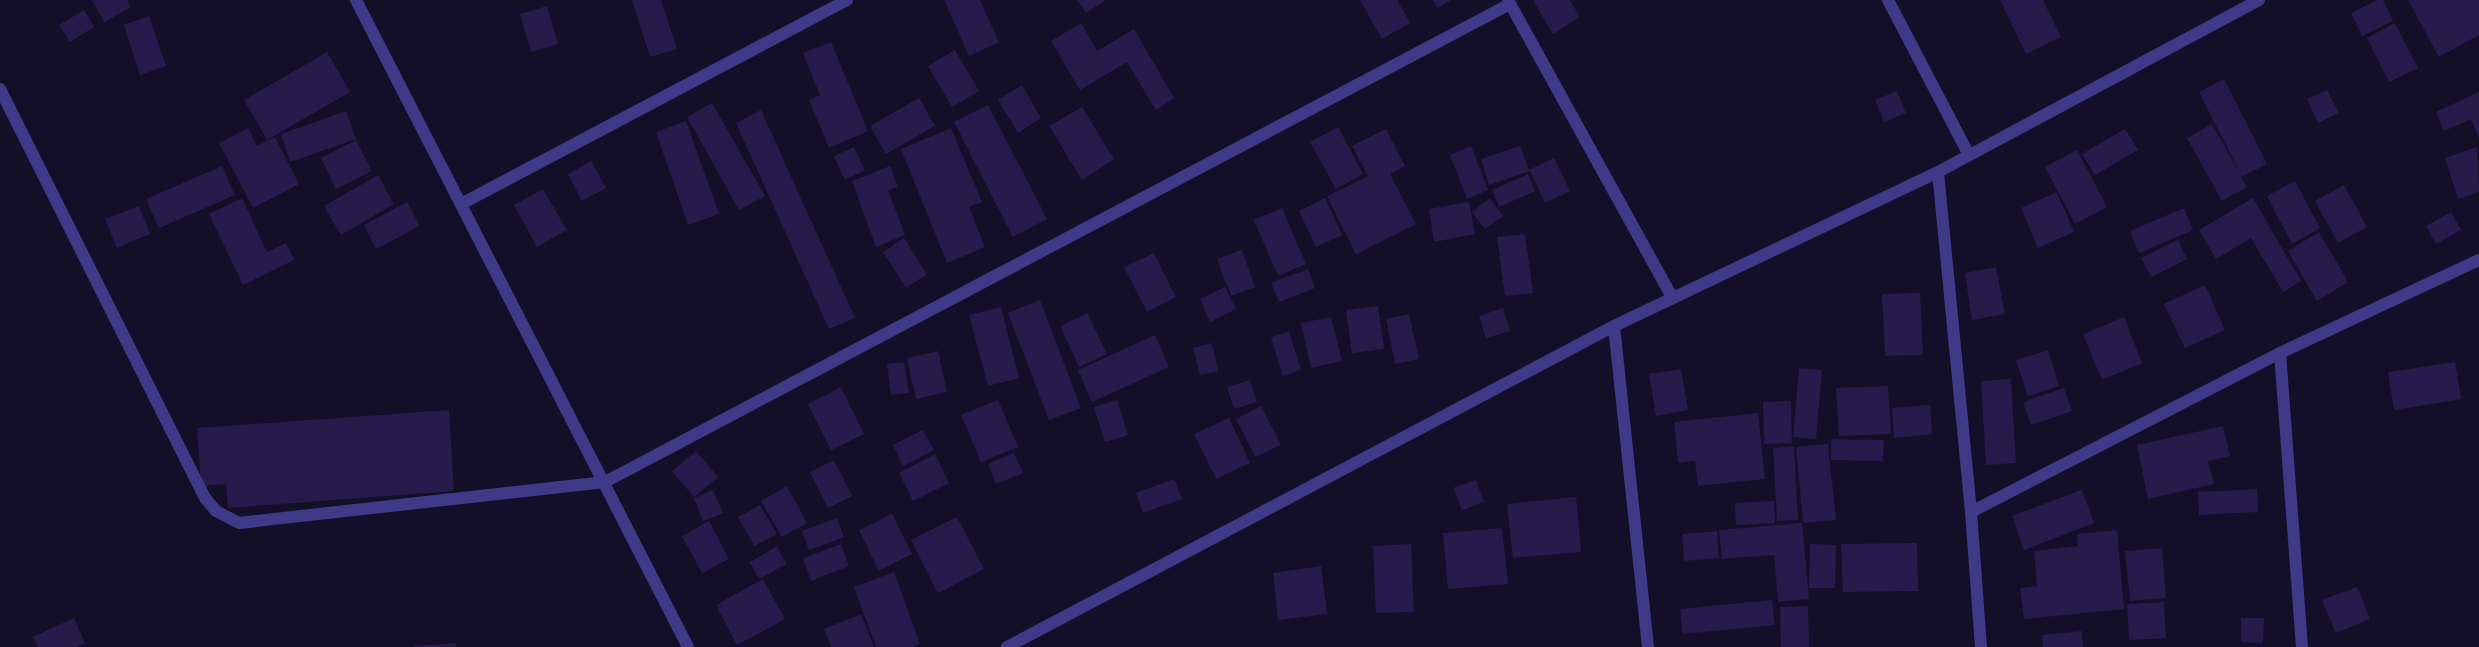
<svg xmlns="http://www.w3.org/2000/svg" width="2479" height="647" viewBox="0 0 2479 647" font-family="Inter,sans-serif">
	<rect width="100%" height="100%" fill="#140f28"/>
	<g fill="#261b4a">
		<polygon points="92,0 127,0 131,7 104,22"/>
		<polygon points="632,0 661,0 677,49 650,57"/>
		<polygon points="944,0 980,0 999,42 969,56"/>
		<polygon points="1077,0 1106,0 1086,13"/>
		<polygon points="1360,0 1397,0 1410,23 1382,39"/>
		<polygon points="1433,0 1451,0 1438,8"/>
		<polygon points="1533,0 1570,0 1580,17 1553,34"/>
		<polygon points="2000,0 2043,0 2061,37 2026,54"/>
		<polygon points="2377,0 2383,0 2393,21 2362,36 2351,13"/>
		<polygon points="2408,0 2479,0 2479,35 2439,57"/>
		<polygon points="547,6 558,44 531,52 520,14"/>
		<polygon points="84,10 94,27 70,42 59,25"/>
		<polygon points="149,16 166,66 140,75 124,25"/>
		<polygon points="1081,23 1097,51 1134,29 1174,98 1156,110 1127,62 1080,90 1051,41"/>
		<polygon points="2395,23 2418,68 2389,82 2367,38"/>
		<polygon points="831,42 868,131 829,148 809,100 820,95 803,53"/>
		<polygon points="955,50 979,91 952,107 928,66"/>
		<polygon points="327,52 350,92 267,140 244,100"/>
		<polygon points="2224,79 2267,164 2241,177 2247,187 2222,201 2187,138 2212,124 2241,175 2199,92"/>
		<polygon points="1022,85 1041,118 1018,133 998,100"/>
		<polygon points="2327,90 2339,113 2318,123 2307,99"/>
		<polygon points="1897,91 1906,113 1884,122 1875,100"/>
		<polygon points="2479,92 2479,138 2471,119 2444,131 2436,112"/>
		<polygon points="919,98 935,126 886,154 870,126"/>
		<polygon points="712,103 765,196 739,210 687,117"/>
		<polygon points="988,105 1047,219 1013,237 954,122"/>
		<polygon points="1082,107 1114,159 1082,180 1049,126"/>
		<polygon points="761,110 855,318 829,329 736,123"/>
		<polygon points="346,111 356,139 290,162 281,134"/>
		<polygon points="686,121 719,214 688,225 656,132"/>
		<polygon points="1338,127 1363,174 1336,189 1310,142"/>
		<polygon points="248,128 257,146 275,137 299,184 253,208 219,143"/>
		<polygon points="951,128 982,202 969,207 985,247 947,263 901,149"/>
		<polygon points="1386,129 1405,166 1390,174 1416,224 1356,254 1327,196 1368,176 1352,146"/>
		<polygon points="2125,129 2138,150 2095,175 2082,154"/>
		<polygon points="356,140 372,171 336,189 321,158"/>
		<polygon points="1471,146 1488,190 1467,199 1450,155"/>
		<polygon points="1520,146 1529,170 1554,158 1570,191 1545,203 1530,171 1489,185 1481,159"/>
		<polygon points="854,147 865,170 845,180 834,156"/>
		<polygon points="2477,147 2479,192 2458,199 2445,158"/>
		<polygon points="2077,150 2107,207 2075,224 2045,167"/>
		<polygon points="591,161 606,188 582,201 568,174"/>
		<polygon points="222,166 235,195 159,228 146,199"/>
		<polygon points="890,166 898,187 888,190 905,235 876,247 852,181"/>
		<polygon points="1528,174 1535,191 1499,207 1492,190"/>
		<polygon points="378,175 394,204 341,235 324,206"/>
		<polygon points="2295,181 2320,228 2292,244 2267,196"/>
		<polygon points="2344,185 2367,227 2338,243 2315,201"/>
		<polygon points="543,189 567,230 537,247 514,205"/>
		<polygon points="2057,192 2074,232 2038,248 2021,208"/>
		<polygon points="242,198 267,252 286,243 294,260 243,285 209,214"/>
		<polygon points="1325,198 1342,235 1316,247 1299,211"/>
		<polygon points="1490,198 1503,216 1485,229 1472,212"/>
		<polygon points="2253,198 2301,281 2283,292 2251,238 2216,259 2199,230"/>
		<polygon points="407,202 420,226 376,249 364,225"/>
		<polygon points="1469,202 1475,234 1434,242 1429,209"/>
		<polygon points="139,206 150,234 117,248 105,219"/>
		<polygon points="1282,208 1306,264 1278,276 1254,220"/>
		<polygon points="2184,208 2193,230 2139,253 2130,231"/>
		<polygon points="2451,212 2461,230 2436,244 2426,226"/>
		<polygon points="2319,232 2348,282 2317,301 2288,251"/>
		<polygon points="1525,234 1533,293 1505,296 1497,237"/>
		<polygon points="904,238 927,274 906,288 883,252"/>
		<polygon points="2178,240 2187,259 2151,277 2141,258"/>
		<polygon points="1242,250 1255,287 1231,296 1217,259"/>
		<polygon points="1154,253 1176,297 1147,312 1124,267"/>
		<polygon points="1996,267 2005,314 1972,320 1965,273"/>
		<polygon points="1308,269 1315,288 1279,302 1271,283"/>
		<polygon points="2205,285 2225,330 2185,348 2164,304"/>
		<polygon points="1225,287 1236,309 1210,322 1200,299"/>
		<polygon points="1920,293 1923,355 1885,356 1882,294"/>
		<polygon points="1040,300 1081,408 1049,420 1008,313"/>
		<polygon points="1378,306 1384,349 1352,353 1346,310"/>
		<polygon points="1001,307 1019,378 988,386 969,315"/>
		<polygon points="1503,308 1510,331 1486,338 1479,316"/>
		<polygon points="1087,313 1107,354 1079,367 1060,326"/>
		<polygon points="1409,314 1419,359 1395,364 1386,319"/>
		<polygon points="1331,317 1342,361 1311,368 1301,323"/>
		<polygon points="2124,317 2142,363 2102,380 2083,334"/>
		<polygon points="1289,332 1301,370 1283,376 1271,337"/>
		<polygon points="1155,335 1169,367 1092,402 1078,370"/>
		<polygon points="1212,343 1218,371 1200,375 1193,348"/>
		<polygon points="2048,350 2059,386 2028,396 2016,360"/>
		<polygon points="938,351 947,392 916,399 907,358"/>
		<polygon points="904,362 909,393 891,395 887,364"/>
		<polygon points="2455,362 2461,399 2394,410 2388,372"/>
		<polygon points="1799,368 1822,370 1816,439 1793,437"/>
		<polygon points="1681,369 1688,410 1656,416 1649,374"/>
		<polygon points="2011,379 2016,463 1986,465 1981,381"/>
		<polygon points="1250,380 1257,402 1234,409 1227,387"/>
		<polygon points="1888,386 1891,434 1839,436 1836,388"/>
		<polygon points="841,387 864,434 831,450 808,404"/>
		<polygon points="2064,388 2072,411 2031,425 2023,402"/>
		<polygon points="998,400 1018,447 981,462 961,415"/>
		<polygon points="1117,400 1128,435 1105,442 1094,407"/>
		<polygon points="1791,401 1792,443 1764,444 1763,402"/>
		<polygon points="1930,405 1932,434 1894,438 1892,408"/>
		<polygon points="1261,406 1281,445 1255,457 1236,419"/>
		<polygon points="449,410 454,491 228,508 226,484 201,486 197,428"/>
		<polygon points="1758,413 1765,479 1698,486 1695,461 1678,463 1674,422"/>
		<polygon points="1229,418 1250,463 1216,479 1194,434"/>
		<polygon points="2223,426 2230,456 2208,461 2214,484 2148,499 2137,445"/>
		<polygon points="923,430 934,450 903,466 893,445"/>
		<polygon points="1831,439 1884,440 1883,461 1831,460"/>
		<polygon points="1828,444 1836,520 1803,523 1796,447"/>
		<polygon points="1794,446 1798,520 1777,521 1773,448"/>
		<polygon points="696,451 718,477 694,497 672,471"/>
		<polygon points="1014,453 1023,473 996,484 988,464"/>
		<polygon points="935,454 949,483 913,501 899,473"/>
		<polygon points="834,460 852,496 828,508 810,472"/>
		<polygon points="1174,479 1182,499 1143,513 1136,493"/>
		<polygon points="1476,480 1484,502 1462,510 1453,488"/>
		<polygon points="787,486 807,523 782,537 761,501"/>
		<polygon points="2257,489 2258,512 2199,515 2198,492"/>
		<polygon points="713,490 723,513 703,521 694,498"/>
		<polygon points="2082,490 2094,523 2024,550 2012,516"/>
		<polygon points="1576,497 1581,552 1513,558 1507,504"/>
		<polygon points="1774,501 1775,523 1736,525 1735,503"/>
		<polygon points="760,505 777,534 754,546 738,517"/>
		<polygon points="892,514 912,554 879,571 859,530"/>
		<polygon points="957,517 984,569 938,593 911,540"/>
		<polygon points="837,518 844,537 809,550 802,531"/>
		<polygon points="709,521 729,559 702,573 682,536"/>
		<polygon points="1802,523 1809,599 1778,602 1774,555 1722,559 1719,530"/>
		<polygon points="1502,528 1508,584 1448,589 1443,533"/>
		<polygon points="2117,530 2124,609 2024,619 2020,588 2037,586 2034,551 2078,546 2077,534"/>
		<polygon points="1717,531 1719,558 1684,561 1682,534"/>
		<polygon points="1917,543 1918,591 1843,592 1841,544"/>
		<polygon points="841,544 849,566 811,581 803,558"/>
		<polygon points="1411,544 1414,612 1376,613 1373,546"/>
		<polygon points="1810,544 1836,545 1835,588 1809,588"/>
		<polygon points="777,546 786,564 759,579 750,562"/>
		<polygon points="2162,548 2166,598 2130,601 2125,551"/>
		<polygon points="1321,566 1327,614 1278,620 1273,573"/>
		<polygon points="894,572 920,644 911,647 876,647 854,587"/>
		<polygon points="763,579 785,619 737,645 716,605"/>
		<polygon points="2357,587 2370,619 2336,633 2322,600"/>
		<polygon points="1772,600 1775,625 1683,634 1680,609"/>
		<polygon points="2164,602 2166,638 2129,640 2127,604"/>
		<polygon points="1808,606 1809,647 1781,647 1780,607"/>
		<polygon points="861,614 874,647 831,647 824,629"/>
		<polygon points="74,618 85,643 77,647 38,647 33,637"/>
		<polygon points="2241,618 2264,618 2263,643 2241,642"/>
		<polygon points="2082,631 2083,647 2043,647 2042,635"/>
		<polygon points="456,643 456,647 415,647 415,646"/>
	</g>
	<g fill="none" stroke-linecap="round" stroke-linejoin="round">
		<g stroke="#3e3a88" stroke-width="12">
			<polyline points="356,0 688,647"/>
			<polyline points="1508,0 1672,297"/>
			<polyline points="1888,0 1969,155"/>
			<polyline points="0,89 205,498 216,511 239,523 605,482 1510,4"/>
			<polyline points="1938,172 1971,512 1981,647"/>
			<polyline points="461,204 847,0"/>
			<polyline points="1614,326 1648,647"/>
			<polyline points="2280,353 2302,647"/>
			<polyline points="1971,512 2280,353 2479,260"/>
			<polyline points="1007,647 1614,326 1938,172 2259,0"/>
		</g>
	</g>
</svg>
